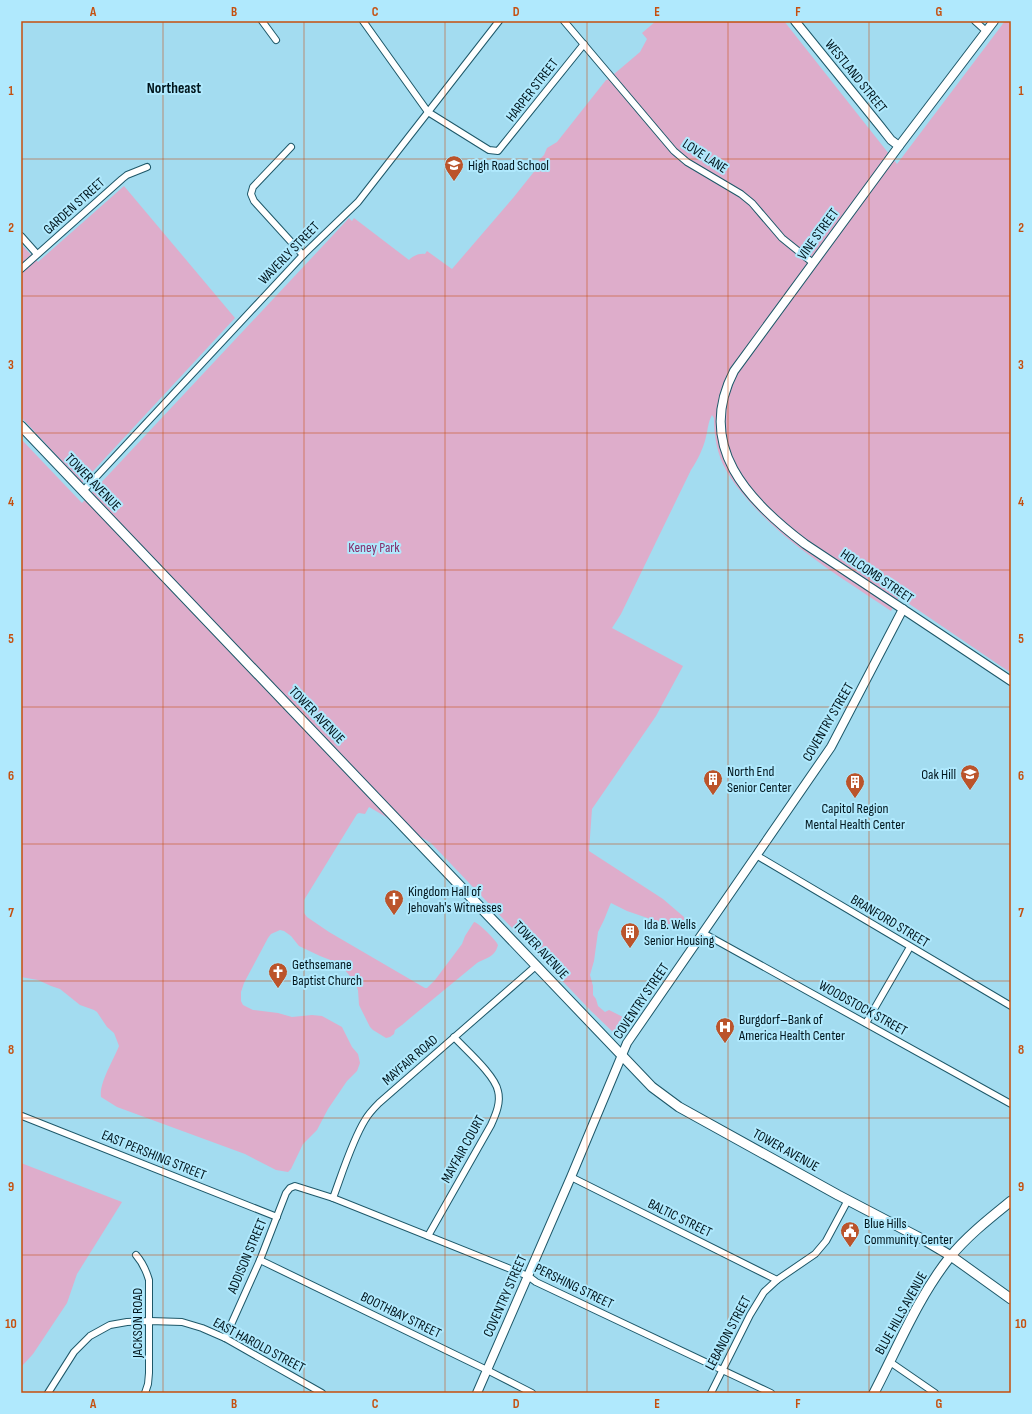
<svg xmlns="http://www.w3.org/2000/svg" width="1032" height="1414" viewBox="0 0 1032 1414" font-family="'Sofia Sans Condensed',sans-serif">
	<rect width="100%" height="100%" fill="#a3dcf0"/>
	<g fill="#deadcb">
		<path d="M656,21H784L897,164L1005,21H1011V673L899,597L891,611C841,577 788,546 748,500C740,491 732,481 726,470C717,454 714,436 714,418L712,415C708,422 708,429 706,437C703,449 698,459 691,470L621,614L612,628L683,666L656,716L592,809L589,851L663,899L684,917V928L682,929L674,924H665L627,911L611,903L610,905L604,920L598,932L594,961L590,975L593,986V995L596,999L598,1006L605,1012L609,1010L623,1017L626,1021L623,1029L616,1034L614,1033L591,1011L431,843L369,807L365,814L359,813L357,814L304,900V913L307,917L329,932L425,988H427L435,980L462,944L465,936L474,922C479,923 496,940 498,945C495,957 486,958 477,963L409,1019L402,1025L395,1030L394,1034L390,1037L386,1038L373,1030L370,1027L359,1005L358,990L354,981L344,969L333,961L320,956L299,946L291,936L284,931L280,930L271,934L268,938L244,983L241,992V1001L243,1005L253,1010L278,1013L292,1017L312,1015L322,1016L342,1027L352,1047L358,1054L360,1063L357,1071L347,1081L328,1109L317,1130L303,1144L291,1169L288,1172L276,1170L245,1154L117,1107L101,1097C99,1083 113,1061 119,1046L114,1033L107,1027L97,1012L94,1010L80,1005L60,989L51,986L38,980L21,977V439L82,503L349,218L352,221L354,218L409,260C412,256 420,253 425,254L427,251L452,269L513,198L537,168V162L544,155L547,148L557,142L606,80H607L640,52L647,39L642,33Z"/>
		<polygon points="124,186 235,318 82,483 21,417 21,244 38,262"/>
		<polygon points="21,1163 122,1202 77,1274 67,1303 33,1354 21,1367"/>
	</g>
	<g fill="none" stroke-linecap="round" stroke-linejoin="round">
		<defs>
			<g id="minor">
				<polyline points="262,21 276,40"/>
				<polyline points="363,21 428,112 489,150 498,151 502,146 584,44"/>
				<polyline points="564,21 674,151 687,162 741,194 752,203 782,238 813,263"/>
				<polyline points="975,21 986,31"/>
				<polyline points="291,147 253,187 251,194 254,201 303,255"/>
				<polyline points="21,236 37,254"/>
				<polyline points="21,269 122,179 127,175 147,167"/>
				<polyline points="83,491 303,255 358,202 499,21"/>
				<polyline points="756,855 1011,1006"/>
				<polyline points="703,933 1011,1104"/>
				<polyline points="866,1023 910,947"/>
				<polyline points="22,1116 277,1217"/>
				<polyline points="571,1177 777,1280"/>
				<path d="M333,1198C342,1174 352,1141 365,1120C369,1113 374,1108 379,1103L537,965"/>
				<path d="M428,1236L491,1125C496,1114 501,1102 498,1091C495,1075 466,1050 454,1037"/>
				<path d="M136,1255C143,1263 146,1270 149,1280V1373L148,1384L145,1393"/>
				<polyline points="260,1260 487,1370 532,1393"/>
				<polyline points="225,1338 260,1260 286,1193 290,1188 295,1186 333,1198 528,1276 536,1282 771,1393"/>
				<polyline points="890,1362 935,1393"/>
				<polyline points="48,1393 74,1352 90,1336 110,1325 127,1322 150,1321 182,1322 202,1328 225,1338 322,1393"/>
				<polyline points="711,1393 750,1315 764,1292 777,1280 815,1254 826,1241 848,1200"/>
			</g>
			<g id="tertiary">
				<polyline points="795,21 880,126 891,140 899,146"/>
				<path d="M994,21L899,146L734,371C695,446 748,501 805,544L1011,681"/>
				<polyline points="477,1393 571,1177 627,1043 831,747 903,609"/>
			</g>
			<g id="secondary">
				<polyline points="21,426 652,1087 679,1107 838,1195 924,1240 951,1256 1011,1299"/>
				<path d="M874,1393C898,1347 918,1297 950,1257C967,1236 990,1218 1011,1201"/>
			</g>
		</defs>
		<use href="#minor" stroke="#1e5869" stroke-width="8"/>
		<use href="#tertiary" stroke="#1e5869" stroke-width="10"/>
		<use href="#secondary" stroke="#1e5869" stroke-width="11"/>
		<use href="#minor" stroke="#fff" stroke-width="6"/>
		<use href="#tertiary" stroke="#fff" stroke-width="8"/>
		<use href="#secondary" stroke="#fff" stroke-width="9"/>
	</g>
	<path fill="none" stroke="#c54f0e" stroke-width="1" stroke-opacity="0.55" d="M163,21V1393M304,21V1393M445,21V1393M587,21V1393M728,21V1393M869,21V1393M21,159H1011M21,296H1011M21,433H1011M21,570H1011M21,707H1011M21,844H1011M21,981H1011M21,1118H1011M21,1255H1011"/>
	<defs>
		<symbol id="school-pin" viewBox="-11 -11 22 30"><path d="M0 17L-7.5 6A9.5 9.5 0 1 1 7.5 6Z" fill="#bb542b" stroke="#b0e9fd"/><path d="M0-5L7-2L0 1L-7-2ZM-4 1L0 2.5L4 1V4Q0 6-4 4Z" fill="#fff"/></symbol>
		<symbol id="building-pin" viewBox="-11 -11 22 30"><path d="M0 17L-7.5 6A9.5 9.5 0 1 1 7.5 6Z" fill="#bb542b" stroke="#b0e9fd"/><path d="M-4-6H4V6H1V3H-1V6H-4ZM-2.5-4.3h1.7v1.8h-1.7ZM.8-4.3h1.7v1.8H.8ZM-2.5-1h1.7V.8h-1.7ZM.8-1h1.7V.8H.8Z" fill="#fff"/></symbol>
		<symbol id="church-pin" viewBox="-11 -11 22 30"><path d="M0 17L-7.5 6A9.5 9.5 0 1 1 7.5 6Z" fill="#bb542b" stroke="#b0e9fd"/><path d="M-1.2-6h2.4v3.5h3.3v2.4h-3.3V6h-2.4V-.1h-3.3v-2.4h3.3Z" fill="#fff"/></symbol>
		<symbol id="hospital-pin" viewBox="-11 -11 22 30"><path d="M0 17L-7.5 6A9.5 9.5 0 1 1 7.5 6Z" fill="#bb542b" stroke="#b0e9fd"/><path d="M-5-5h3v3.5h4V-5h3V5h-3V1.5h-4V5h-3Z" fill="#fff"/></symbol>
		<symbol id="civic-pin" viewBox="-11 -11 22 30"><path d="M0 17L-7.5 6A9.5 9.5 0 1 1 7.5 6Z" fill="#bb542b" stroke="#b0e9fd"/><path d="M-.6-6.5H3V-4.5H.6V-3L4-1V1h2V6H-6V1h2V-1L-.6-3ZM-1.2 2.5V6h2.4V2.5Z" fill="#fff"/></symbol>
	</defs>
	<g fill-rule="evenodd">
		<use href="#school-pin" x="443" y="154" width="22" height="30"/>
		<use href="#school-pin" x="959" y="763" width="22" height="30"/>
		<use href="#building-pin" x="702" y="768" width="22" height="30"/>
		<use href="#building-pin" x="844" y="771" width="22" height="30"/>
		<use href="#church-pin" x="383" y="888" width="22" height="30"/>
		<use href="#building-pin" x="619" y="921" width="22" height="30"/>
		<use href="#church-pin" x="267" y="961" width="22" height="30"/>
		<use href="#hospital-pin" x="714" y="1016" width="22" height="30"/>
		<use href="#civic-pin" x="839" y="1220" width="22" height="30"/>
	</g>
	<g text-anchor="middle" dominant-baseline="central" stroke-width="4" stroke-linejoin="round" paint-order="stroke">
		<g font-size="14" fill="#01151c" stroke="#b0e9fd">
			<text transform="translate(856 76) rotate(51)">WESTLAND STREET</text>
			<text transform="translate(532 90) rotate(-52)">HARPER STREET</text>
			<text transform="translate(705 156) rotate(33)">LOVE LANE</text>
			<text transform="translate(74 206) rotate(-42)">GARDEN STREET</text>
			<text transform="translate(818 234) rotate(-54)">VINE STREET</text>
			<text transform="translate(289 253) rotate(-46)">WAVERLY STREET</text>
			<text transform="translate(93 482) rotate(46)">TOWER AVENUE</text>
			<text transform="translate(877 576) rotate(34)">HOLCOMB STREET</text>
			<text transform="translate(317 715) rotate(46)">TOWER AVENUE</text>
			<text transform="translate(828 722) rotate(-60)">COVENTRY STREET</text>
			<text transform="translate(890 921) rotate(31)">BRANFORD STREET</text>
			<text transform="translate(541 950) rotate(47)">TOWER AVENUE</text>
			<text transform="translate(641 1001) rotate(-56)">COVENTRY STREET</text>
			<text transform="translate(863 1008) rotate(29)">WOODSTOCK STREET</text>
			<text transform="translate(410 1060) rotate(-41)">MAYFAIR ROAD</text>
			<text transform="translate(463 1149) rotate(-61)">MAYFAIR COURT</text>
			<text transform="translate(786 1150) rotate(29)">TOWER AVENUE</text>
			<text transform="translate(154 1155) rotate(22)">EAST PERSHING STREET</text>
			<text transform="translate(680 1218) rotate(26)">BALTIC STREET</text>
			<text transform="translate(247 1256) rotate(-67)">ADDISON STREET</text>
			<text transform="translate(574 1286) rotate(26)">PERSHING STREET</text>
			<text transform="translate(505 1296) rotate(-66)">COVENTRY STREET</text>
			<text transform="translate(901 1313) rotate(-61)">BLUE HILLS AVENUE</text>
			<text transform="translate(401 1315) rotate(26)">BOOTHBAY STREET</text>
			<text transform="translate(137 1323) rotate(-90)">JACKSON ROAD</text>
			<text transform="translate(728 1333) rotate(-62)">LEBANON STREET</text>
			<text transform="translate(259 1345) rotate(28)">EAST HAROLD STREET</text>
		</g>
		<g font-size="14" fill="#01151c" stroke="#b0e9fd" text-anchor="start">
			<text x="468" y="165">High Road School</text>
			<text x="727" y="771">North End<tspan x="727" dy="16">Senior Center</tspan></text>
			<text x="956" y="774" text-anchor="end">Oak Hill</text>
			<text x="855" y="808" text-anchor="middle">Capitol Region<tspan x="855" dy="16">Mental Health Center</tspan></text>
			<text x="408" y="891">Kingdom Hall of<tspan x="408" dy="16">Jehovah's Witnesses</tspan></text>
			<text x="644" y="924">Ida B. Wells<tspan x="644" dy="16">Senior Housing</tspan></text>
			<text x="292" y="964">Gethsemane<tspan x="292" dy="16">Baptist Church</tspan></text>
			<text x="739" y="1019">Burgdorf–Bank of<tspan x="739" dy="16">America Health Center</tspan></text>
			<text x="864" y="1223">Blue Hills<tspan x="864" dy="16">Community Center</tspan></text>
		</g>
		<g font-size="14" fill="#842e6b" stroke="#b0e9fd">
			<text x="374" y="547">Keney Park</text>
		</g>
		<g font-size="15" font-weight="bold" fill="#01151c" stroke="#b0e9fd">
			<text x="174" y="88">Northeast</text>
		</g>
	</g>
	<rect width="1032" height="1414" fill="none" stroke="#b0e9fd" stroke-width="44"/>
	<rect x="22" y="22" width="988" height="1370" fill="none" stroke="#c54f0e" stroke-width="1.5"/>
	<g font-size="13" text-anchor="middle" font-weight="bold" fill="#c54f0e">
		<text x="93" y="16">A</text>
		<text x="234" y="16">B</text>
		<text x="375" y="16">C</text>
		<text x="516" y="16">D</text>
		<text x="657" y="16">E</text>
		<text x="798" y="16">F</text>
		<text x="939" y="16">G</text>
		<text x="11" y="95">1</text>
		<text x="1021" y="95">1</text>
		<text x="11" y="232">2</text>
		<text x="1021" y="232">2</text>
		<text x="11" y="369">3</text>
		<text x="1021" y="369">3</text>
		<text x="11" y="506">4</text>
		<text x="1021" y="506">4</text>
		<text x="11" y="643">5</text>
		<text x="1021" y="643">5</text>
		<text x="11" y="780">6</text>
		<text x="1021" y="780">6</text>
		<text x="11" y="917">7</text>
		<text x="1021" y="917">7</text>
		<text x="11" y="1054">8</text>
		<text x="1021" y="1054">8</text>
		<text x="11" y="1191">9</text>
		<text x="1021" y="1191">9</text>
		<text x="11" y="1328">10</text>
		<text x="1021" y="1328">10</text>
		<text x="93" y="1408">A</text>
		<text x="234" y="1408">B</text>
		<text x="375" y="1408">C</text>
		<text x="516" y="1408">D</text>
		<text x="657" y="1408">E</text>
		<text x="798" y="1408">F</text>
		<text x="939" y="1408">G</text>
	</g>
</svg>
